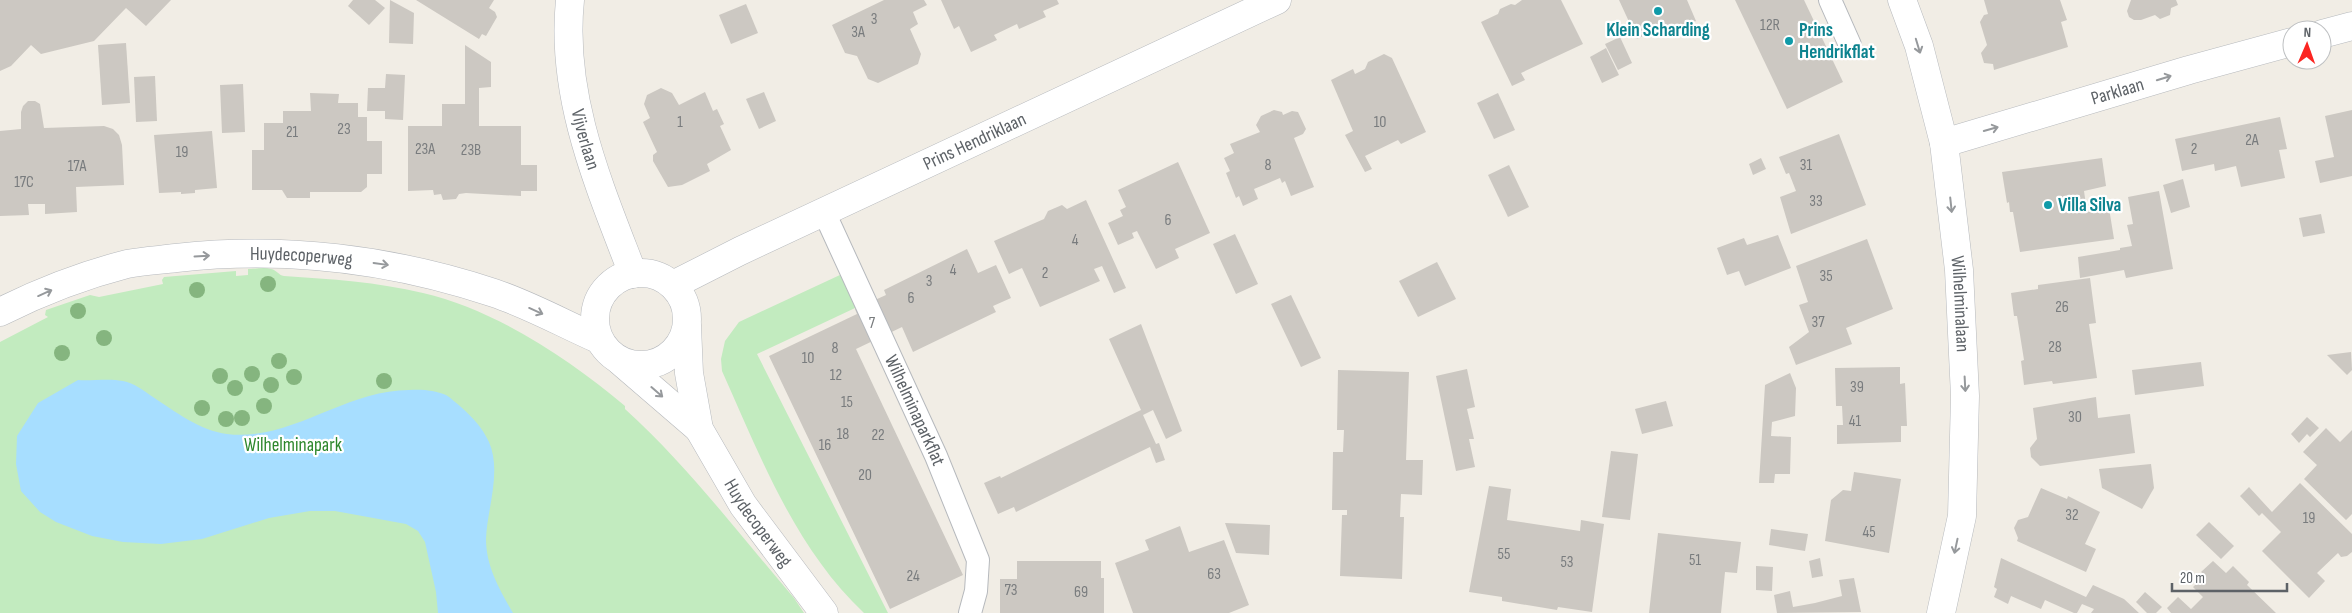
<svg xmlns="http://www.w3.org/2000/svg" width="2352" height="613" viewBox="0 0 2352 613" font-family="'Sofia Sans Condensed',sans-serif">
	<rect width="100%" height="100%" fill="#f1ede5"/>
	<g fill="#c2ebbf">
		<path d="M855,268L870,301L757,354L888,613H864C795,548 760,456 722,371L721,359L725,341L739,322Z"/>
		<path d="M248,269C255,269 264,267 271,269C277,270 278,275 284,276C331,279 377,282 423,293C496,310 569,359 625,406V409C687,465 739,534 794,598L804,613H0V342L48,317L45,315L46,310L90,295L99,297L163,284L162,280L164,277L236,271V276L248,275Z"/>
	</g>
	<path fill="#a7deff" d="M78,380C92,381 109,378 123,381C134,383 144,391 153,397C174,411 201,431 227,434C290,442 345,390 409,390C421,389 435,390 446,395C451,398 456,403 461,407C473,418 482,427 489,442C502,472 487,509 486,539C486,567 500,590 513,613H438L436,592L425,542L418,531L406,524L335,511H310L269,518L202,539L161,544L123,542L92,536L56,522L40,512L21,491L16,464L17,436L38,403Z"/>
	<g fill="#ccc8c2">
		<polygon points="0,0 171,0 146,26 126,8 94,41 41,54 31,45 11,66 0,71"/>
		<polygon points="353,0 375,0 385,8 369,25 348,6"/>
		<polygon points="390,0 414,13 413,44 389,43"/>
		<polygon points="416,0 494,0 489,8 495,12 497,17 486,36 482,34 479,39"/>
		<polygon points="884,0 924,0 927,5 913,12 918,24 910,29 921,54 918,64 878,83 868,79 857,56 845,53 832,25"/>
		<polygon points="941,0 1057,0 1059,4 1043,11 1046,17 1019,29 1017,24 994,35 997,40 971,52 959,26 954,29"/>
		<polygon points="1522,0 1561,0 1583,44 1521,73 1525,80 1512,86 1481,22 1498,14 1500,9 1511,4 1515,5"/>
		<polygon points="1619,0 1687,0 1696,21 1666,36 1662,27 1637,39"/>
		<polygon points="1735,0 1804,0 1843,82 1787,109"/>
		<polygon points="1984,0 2060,0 2067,20 2061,22 2068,47 1994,70 1993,64 1984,63 1981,53 1987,45 1980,22 1984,15 1988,14"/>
		<polygon points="2131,0 2176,0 2178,5 2171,8 2170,15 2160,19 2155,15 2141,20 2134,20 2129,17 2127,11"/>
		<polygon points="746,4 758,33 731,44 719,15"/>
		<polygon points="1620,37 1632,63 1618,70 1605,44"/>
		<polygon points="126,43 130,103 102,105 98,45"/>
		<polygon points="465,45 491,62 491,87 479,88 479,126 521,126 521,165 537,165 537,191 521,191 521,196 466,193 459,194 456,199 443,200 441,194 434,195 433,190 408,191 408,126 442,126 442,104 465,104"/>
		<polygon points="1606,48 1619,75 1602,83 1590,57"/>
		<polygon points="1384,54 1392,58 1426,132 1401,144 1398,140 1365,156 1372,169 1365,172 1345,135 1353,131 1331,80 1353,69 1355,74 1365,69 1368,62"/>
		<polygon points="386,74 405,75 403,120 385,119 385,111 367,111 368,88 385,88"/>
		<polygon points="155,76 157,121 136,122 134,77"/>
		<polygon points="243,84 245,132 222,133 220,85"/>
		<polygon points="661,88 672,93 679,105 705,92 713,111 717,109 724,124 720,126 731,150 707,164 710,171 682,185 668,187 653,161 653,155 657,152 643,122 650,118 644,104 647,95"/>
		<polygon points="764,92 776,121 759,129 746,99"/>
		<polygon points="310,93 339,94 338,103 358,103 358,117 367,117 367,141 382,141 382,174 367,174 367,187 361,192 310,192 310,198 287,198 282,190 252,190 252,150 264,150 264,123 283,123 283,111 311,111"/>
		<polygon points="1498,93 1515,130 1494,139 1477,103"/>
		<polygon points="28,101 35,101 40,104 44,128 104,126 113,129 119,135 122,145 124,185 76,187 77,212 45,214 45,204 28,204 29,215 0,216 0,131 21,129 21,112 23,106"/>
		<polygon points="1274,110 1282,112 1283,115 1292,111 1298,112 1306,129 1303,134 1294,138 1314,187 1291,196 1285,181 1282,183 1280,178 1254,189 1258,199 1243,206 1239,196 1236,198 1226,173 1230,171 1224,158 1234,153 1230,144 1260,132 1256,125 1261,116"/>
		<polygon points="2352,110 2352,176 2320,183 2315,161 2334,157 2325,116"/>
		<polygon points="2280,117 2287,149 2279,150 2285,178 2241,187 2236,166 2215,171 2214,164 2182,171 2175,139"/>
		<polygon points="212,131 217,188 195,190 195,193 181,194 181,192 159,193 154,135"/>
		<polygon points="1839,134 1866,205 1791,234 1780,197 1796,191 1789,173 1786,174 1779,157"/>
		<polygon points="1761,158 1766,169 1753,175 1749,164"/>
		<polygon points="2102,158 2106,186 2084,191 2087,212 2109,208 2114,239 2020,252 2013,212 2010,212 2009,202 2007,203 2002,172"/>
		<polygon points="1178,162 1210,233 1175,249 1179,258 1156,269 1137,231 1132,233 1134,238 1118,245 1108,223 1123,216 1120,210 1126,207 1118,190"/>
		<polygon points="1509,165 1529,207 1508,217 1488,175"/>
		<polygon points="2183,179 2190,207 2171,213 2163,185"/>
		<polygon points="2159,191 2173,269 2126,278 2124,270 2080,278 2078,257 2120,250 2120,248 2132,246 2127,225 2133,224 2128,197"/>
		<polygon points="1086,200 1126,288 1114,293 1102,266 1094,269 1100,281 1040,307 1022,268 1009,274 994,241 1044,219 1048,211 1062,205 1067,209"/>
		<polygon points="2321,214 2325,233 2303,237 2299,218"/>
		<polygon points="1235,234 1258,284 1236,294 1213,244"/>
		<polygon points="1778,235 1791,268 1745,286 1739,271 1727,275 1717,248 1744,238 1747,245"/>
		<polygon points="1867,239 1893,309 1846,328 1852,344 1796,365 1789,347 1809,332 1799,305 1808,302 1796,266"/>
		<polygon points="967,249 978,273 996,265 1011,298 993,306 996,312 913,352 902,327 856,349 963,575 890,609 769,356 857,314 855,309 886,295 884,290"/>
		<polygon points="1437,262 1456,299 1418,317 1399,281"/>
		<polygon points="2090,278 2096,323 2089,324 2097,378 2053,384 2052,381 2024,385 2021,361 2024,360 2017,316 2014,316 2011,293 2038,289 2038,285"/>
		<polygon points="1291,295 1321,358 1301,367 1271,304"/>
		<polygon points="1141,324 1182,431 1166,439 1153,410 1143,415 1156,444 1159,443 1165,460 1156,463 1150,447 1016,512 1014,507 998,514 984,483 1000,476 1001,478 1141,410 1109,339"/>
		<polygon points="2351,352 2352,370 2347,375 2327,355"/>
		<polygon points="2201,362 2204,386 2135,395 2132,370"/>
		<polygon points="1900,367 1900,384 1905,383 1907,426 1901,426 1901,442 1837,444 1837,425 1843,425 1842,406 1836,406 1835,368"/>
		<polygon points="1467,369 1475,407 1467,409 1474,439 1469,439 1475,467 1456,471 1436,376"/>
		<polygon points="1338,370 1409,372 1406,460 1423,460 1422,495 1401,494 1400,517 1404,517 1402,579 1340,576 1342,515 1347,515 1347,510 1332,510 1333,452 1343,452 1344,430 1337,430"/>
		<polygon points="1790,373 1796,388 1795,416 1772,422 1771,436 1791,437 1790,474 1775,474 1774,483 1759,483 1765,385"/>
		<polygon points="2096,397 2098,418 2130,414 2135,453 2040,466 2031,457 2030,448 2037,439 2033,408"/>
		<polygon points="1666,401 1673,426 1642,434 1635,409"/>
		<polygon points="2307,417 2319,428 2310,437 2307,434 2299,443 2291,434"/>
		<polygon points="2326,428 2340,442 2352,430 2352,514 2346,520 2304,479 2317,465 2303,452"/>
		<polygon points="1611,451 1638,454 1630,520 1602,517"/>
		<polygon points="2151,464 2154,488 2142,509 2102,488 2099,469"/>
		<polygon points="1854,472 1901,479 1889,553 1825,541 1831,500 1843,490 1851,491"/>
		<polygon points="2300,483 2352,534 2352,552 2347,556 2341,557 2338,553 2317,573 2325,581 2309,598 2262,551 2281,532 2262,513 2259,516 2240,496 2249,487 2272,512"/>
		<polygon points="1489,486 1511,489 1507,520 1580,531 1581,520 1604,524 1592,612 1558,607 1557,610 1502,601 1502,597 1469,592"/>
		<polygon points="2041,488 2067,499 2068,496 2100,512 2085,544 2096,549 2086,572 2017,541 2018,538 2014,528 2018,520 2028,517"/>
		<polygon points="2209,522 2234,546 2221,559 2196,535"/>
		<polygon points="1225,523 1270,525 1269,555 1236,553"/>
		<polygon points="1180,526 1189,552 1224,540 1249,605 1229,613 1133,613 1115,563 1149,550 1145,540"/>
		<polygon points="1771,529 1808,534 1805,551 1769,545"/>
		<polygon points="1658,533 1741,542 1737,573 1725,572 1721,613 1649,613"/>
		<polygon points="1820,558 1823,576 1812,578 1809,561"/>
		<polygon points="2001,558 2086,597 2093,585 2124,599 2139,613 2091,613 2094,609 2082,604 2077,613 2074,613 2045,600 2041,609 2011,596 2008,604 1994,597 1997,589 1994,587"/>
		<polygon points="1017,561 1101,561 1101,578 1104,578 1104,613 1000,613 1000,579 1017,579"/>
		<polygon points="2213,561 2226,573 2233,566 2249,582 2247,585 2276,613 2171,613 2167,608 2178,597 2191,609 2203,597 2193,587 2205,575 2201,572"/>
		<polygon points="1756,566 1773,567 1772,591 1756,590"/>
		<polygon points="1854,578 1861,612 1777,613 1774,595 1790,591 1793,607 1815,603 1842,596 1839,580"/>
		<polygon points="2145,592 2162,607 2156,613 2147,613 2136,602"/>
	</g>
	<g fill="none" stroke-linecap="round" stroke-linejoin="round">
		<defs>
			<g id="service">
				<polyline points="1830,0 1850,45"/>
				<path id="s1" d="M824,212L936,456L978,560L976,591L970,613"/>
			</g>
			<g id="minor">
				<path id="s2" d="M570,0C560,97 599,185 633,274"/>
				<path id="s3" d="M1902,0L1919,46L1944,143L1959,270L1965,396L1962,516L1941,613"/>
				<polyline points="2322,34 2352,26"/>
				<path id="s4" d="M1944,143L2189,70L2292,42"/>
				<circle cx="641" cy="319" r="46"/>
				<path id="s5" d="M673,285L740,251L1277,0"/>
				<path id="s6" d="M0,312C40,292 84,275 127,264C143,261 160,260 176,258C283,246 392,259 494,293C530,305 564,324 598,339"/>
				<path id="s7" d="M687,326L689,373L699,429L743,505L824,613"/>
				<polyline points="620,361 699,429"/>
			</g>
		</defs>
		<use href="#service" stroke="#b6b9bd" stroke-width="24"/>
		<use href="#minor" stroke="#b6b9bd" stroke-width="29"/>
		<use href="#service" stroke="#fff" stroke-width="22"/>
		<use href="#minor" stroke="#fff" stroke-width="28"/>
	</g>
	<g fill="#85b57f">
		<circle cx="268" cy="284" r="8"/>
		<circle cx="197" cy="290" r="8"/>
		<circle cx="78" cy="311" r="8"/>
		<circle cx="104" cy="338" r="8"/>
		<circle cx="62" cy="353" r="8"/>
		<circle cx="279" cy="361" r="8"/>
		<circle cx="252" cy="374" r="8"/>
		<circle cx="220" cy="376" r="8"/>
		<circle cx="294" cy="377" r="8"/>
		<circle cx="384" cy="381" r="8"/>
		<circle cx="271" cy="385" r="8"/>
		<circle cx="235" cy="388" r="8"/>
		<circle cx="264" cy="406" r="8"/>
		<circle cx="202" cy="408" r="8"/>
		<circle cx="242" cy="418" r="8"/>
		<circle cx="226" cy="419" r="8"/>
	</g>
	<defs><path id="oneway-shaft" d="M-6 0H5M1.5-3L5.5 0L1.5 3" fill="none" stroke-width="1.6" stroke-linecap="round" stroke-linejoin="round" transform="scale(1.25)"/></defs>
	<g stroke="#96999c">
		<use href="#oneway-shaft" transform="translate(1918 46) rotate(73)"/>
		<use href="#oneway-shaft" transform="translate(2164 78) rotate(-17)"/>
		<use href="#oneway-shaft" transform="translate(1991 129) rotate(-16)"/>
		<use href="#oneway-shaft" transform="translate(1951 205) rotate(84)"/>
		<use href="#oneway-shaft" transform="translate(202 256) rotate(-3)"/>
		<use href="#oneway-shaft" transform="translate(381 264) rotate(8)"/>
		<use href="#oneway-shaft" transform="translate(45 293) rotate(-24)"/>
		<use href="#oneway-shaft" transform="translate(536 311) rotate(24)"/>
		<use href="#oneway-shaft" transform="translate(1965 384) rotate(87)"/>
		<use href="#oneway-shaft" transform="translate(657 392) rotate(41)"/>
		<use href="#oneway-shaft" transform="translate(1956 546) rotate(102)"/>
	</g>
	<g fill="#0f9aa8" stroke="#fff" stroke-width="2">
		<circle cx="1658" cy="11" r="5"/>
		<circle cx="1789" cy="41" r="5"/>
		<circle cx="2048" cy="205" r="5"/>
	</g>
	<g text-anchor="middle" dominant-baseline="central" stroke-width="4.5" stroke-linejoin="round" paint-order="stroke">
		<g font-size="16" fill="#797c7e">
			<text x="874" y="19">3</text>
			<text x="1770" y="25">12R</text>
			<text x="858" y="32">3A</text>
			<text x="680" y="122">1</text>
			<text x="1380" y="122">10</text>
			<text x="344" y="129">23</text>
			<text x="292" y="132">21</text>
			<text x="2252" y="140">2A</text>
			<text x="425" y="149">23A</text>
			<text x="2194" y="149">2</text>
			<text x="471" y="150">23B</text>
			<text x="182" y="152">19</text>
			<text x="1268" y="165">8</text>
			<text x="1806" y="165">31</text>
			<text x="77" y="166">17A</text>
			<text x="24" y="182">17C</text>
			<text x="1816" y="201">33</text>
			<text x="1168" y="220">6</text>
			<text x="1075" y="240">4</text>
			<text x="953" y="270">4</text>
			<text x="1045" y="273">2</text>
			<text x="1826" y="276">35</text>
			<text x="929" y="281">3</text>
			<text x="911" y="298">6</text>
			<text x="2062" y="307">26</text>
			<text x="1818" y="322">37</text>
			<text x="872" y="323">7</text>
			<text x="2055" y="347">28</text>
			<text x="835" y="348">8</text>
			<text x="808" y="358">10</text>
			<text x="836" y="375">12</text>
			<text x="1857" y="387">39</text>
			<text x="847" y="402">15</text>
			<text x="2075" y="417">30</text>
			<text x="1855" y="421">41</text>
			<text x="843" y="434">18</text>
			<text x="878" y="435">22</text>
			<text x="825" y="445">16</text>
			<text x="865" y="475">20</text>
			<text x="2072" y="515">32</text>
			<text x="2309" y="518">19</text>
			<text x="1869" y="532">45</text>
			<text x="1504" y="554">55</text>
			<text x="1695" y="560">51</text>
			<text x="1567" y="562">53</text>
			<text x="1214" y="574">63</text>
			<text x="913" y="576">24</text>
			<text x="1011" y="590">73</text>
			<text x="1081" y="592">69</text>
		</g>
		<g font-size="19" font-weight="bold" fill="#0d838f" stroke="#fff" text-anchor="start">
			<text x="1658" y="30" text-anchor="middle">Klein Scharding</text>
			<text x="1799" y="30">Prins<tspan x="1799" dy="22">Hendrikflat</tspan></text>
			<text x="2058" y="205">Villa Silva</text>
		</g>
		<g font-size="19" fill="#5d6267" stroke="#fff">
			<text stroke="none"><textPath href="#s4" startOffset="181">Parklaan</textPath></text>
			<text stroke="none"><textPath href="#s2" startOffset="141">Vijverlaan</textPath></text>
			<text stroke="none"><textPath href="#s5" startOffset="334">Prins Hendriklaan</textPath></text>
			<text stroke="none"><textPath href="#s6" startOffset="311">Huydecoperweg</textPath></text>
			<text stroke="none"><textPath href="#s3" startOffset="311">Wilhelminalaan</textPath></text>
			<text stroke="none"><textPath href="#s1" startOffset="218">Wilhelminaparkflat</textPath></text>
			<text stroke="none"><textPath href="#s7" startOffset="215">Huydecoperweg</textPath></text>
		</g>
		<g font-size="19" fill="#2d872c" stroke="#fff">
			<text x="293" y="445">Wilhelminapark</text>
		</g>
	</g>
	<g transform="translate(2307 45) rotate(2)"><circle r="24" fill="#ffffff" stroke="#bec0c2"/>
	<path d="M0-4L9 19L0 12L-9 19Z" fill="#fb2521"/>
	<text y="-8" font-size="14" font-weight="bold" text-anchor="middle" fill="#5d6267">N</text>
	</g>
	<path d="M2172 583v8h115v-8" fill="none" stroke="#5d6267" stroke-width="2.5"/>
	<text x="2180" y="583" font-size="15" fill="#5d6267" stroke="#ffffff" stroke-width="4" paint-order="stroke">20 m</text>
</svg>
